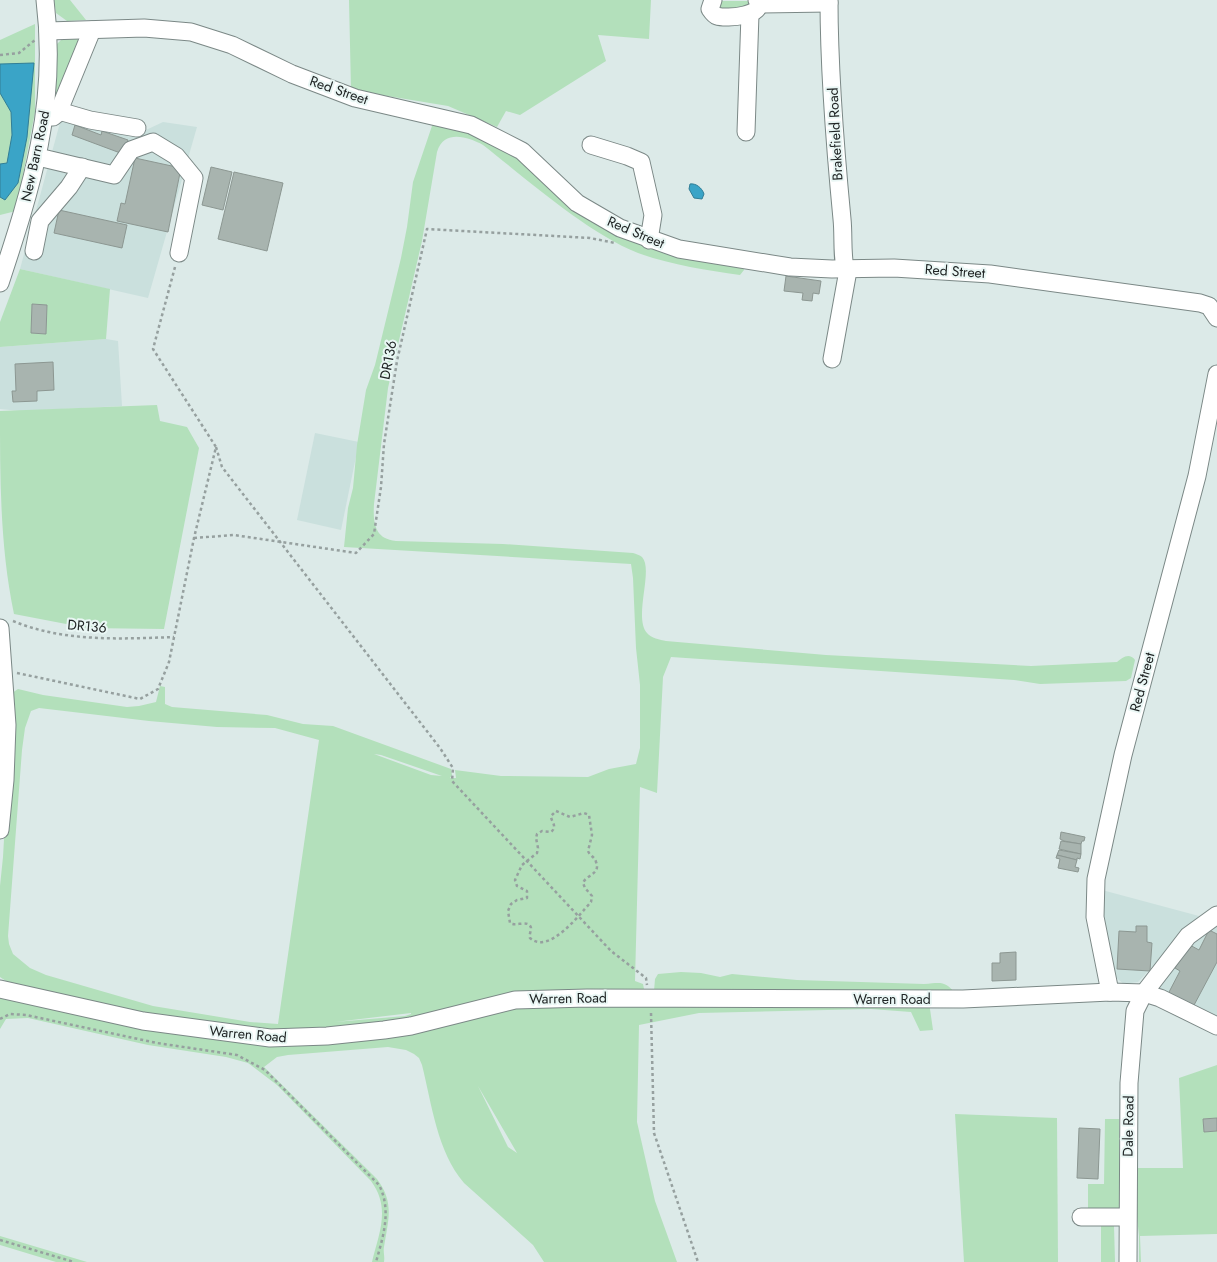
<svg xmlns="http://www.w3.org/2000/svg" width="1217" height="1262" viewBox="0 0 1217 1262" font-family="Jost,sans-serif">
	<rect width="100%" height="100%" fill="#dceae8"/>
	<g fill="#cae0dd">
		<polygon points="61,119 131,137 163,122 197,127 148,298 20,269"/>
		<polygon points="106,339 118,341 122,406 20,411 0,409 0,347"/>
		<polygon points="315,433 359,442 341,530 297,520"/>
		<polygon points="1102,890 1199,916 1138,982 1124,984 1115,977 1105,934"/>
		<polygon points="1217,924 1217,1019 1155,990 1188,944"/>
	</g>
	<g fill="#b3e0bb" fill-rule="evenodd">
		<polygon points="54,0 70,0 86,20 67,21 56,13"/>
		<polygon points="349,0 651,0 649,39 598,35 606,61 520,115 506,111 497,127 448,106 351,90"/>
		<polygon points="720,1 751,1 753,5 720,12 715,4"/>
		<polygon points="35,24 35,112 16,211 0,215 0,40"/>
		<polygon points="81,37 53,107 56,45 63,38"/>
		<path d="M434,120L484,130L595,217L743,265L744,270L740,275C706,270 671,265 638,253C586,232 528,180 483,145C468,137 444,129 437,152L422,241L388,388L374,504C373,522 374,539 396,541L503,544L633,553C636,554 640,555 642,557C654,570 633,617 647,633C651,638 660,640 666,641L826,655L1031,666L1117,662C1122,658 1129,652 1135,660L1131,678L1126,681L1040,684L1014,680L671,657L663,677L657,793L640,787L635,981L643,984L645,994L520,997L410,1024L295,1035L175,1023L13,986L0,977V886L3,857L12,698V693L18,689L43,695L127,707L139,706L156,702L160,686L165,687V704L172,707L267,715L303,724L333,726L451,769L452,775L450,778H456L455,770L501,776L588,777L609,769L636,764L640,748V685L636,648L633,578L631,564L344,547L348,508L353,488L357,445L366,390L375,365L401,258L407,227L413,182ZM39,708L149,721L217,727L275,728L319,740L278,1024L250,1022L153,1006L46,975L30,968L13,954L9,944L8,936L22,750L25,728L31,711ZM374,754L381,755L442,776L431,775ZM411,1014L405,1016L335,1022L411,1013Z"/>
		<path d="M20,269L110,289L106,339L0,347V322ZM32,304L47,305L46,334L31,333Z"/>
		<path d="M157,405L160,421L187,427L199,448L164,629L87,628L14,614C0,547 0,479 0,411Z"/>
		<path d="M681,972L701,973L720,977L732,974L797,980L924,984C942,983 944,980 957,995L654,991L655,979L658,974Z"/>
		<path d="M0,995L266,1042L512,1003L929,1002L933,1030L920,1031L911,1012L871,1009L699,1013L639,1025L637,1122L655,1201L677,1262H544L533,1245L464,1183C437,1151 432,1105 422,1065L419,1058L414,1054L406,1050L388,1047L288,1055L277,1057L264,1067L377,1179C395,1203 388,1220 384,1247C383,1252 385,1256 384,1262H372C379,1233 391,1208 371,1181L277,1085L248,1063L226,1057L148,1045L28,1018L6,1019L0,1029ZM478,1086L517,1153L508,1147Z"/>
		<polygon points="1217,1065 1217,1118 1203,1119 1204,1132 1217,1131 1217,1234 1140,1236 1141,1262 1139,1262 1139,1236 1132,1168 1183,1168 1179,1078"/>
		<polygon points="955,1114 1057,1118 1058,1262 964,1262"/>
		<polygon points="1105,1119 1119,1119 1119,1213 1088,1213 1088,1184 1104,1184"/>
		<polygon points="1101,1225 1114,1226 1115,1262 1101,1262"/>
		<polygon points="0,1236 87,1262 56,1262 0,1245"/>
	</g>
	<g fill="#3aa4c7" stroke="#327e96">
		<polygon points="34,63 27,137 18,183 5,200 0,197 0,164 7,163 12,135 11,112 0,93 0,64"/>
		<path d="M690,184C696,183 702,188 704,194L702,199L694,198L689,189Z"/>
	</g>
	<g fill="#a8b4af" stroke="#8c9792">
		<polygon points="75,125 101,135 102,131 128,140 123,154 72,135"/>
		<polygon points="135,158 181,168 168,232 117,221 121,203 125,204"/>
		<polygon points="211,167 232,172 223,210 202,205"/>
		<polygon points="234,172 283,183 267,251 218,239"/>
		<polygon points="59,210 127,225 122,248 54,233"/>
		<polygon points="786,276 821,281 819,294 813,293 812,301 802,300 803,293 784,291"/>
		<polygon points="32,304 47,305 46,334 31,333"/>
		<polygon points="53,362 54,390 37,391 37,401 13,402 12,391 16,391 15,364"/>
		<polygon points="1061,832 1085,837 1084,841 1082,841 1081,844 1064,841 1060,839"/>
		<polygon points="1061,841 1081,844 1081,854 1059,849"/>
		<polygon points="1059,850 1081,854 1080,859 1077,858 1077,860 1057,855"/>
		<polygon points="1057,855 1077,860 1075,867 1079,868 1078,872 1058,868 1060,859 1056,858"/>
		<polygon points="1136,926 1147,926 1147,942 1152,943 1150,971 1117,969 1119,931 1136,932"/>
		<polygon points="1209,930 1217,934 1217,962 1193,1007 1168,994 1180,971 1175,968 1188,944 1199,950"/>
		<polygon points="1016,952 1016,980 992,981 992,963 1000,963 1000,953"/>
		<polygon points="1217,1118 1217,1131 1204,1132 1203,1119"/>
		<polygon points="1079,1128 1100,1129 1098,1179 1077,1178"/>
	</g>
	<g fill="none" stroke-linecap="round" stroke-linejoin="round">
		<defs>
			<g id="minor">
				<path d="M713,0L710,9C712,12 714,15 717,16C726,19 767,16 757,0"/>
				<path d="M829,0C829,73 835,146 842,219C844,237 841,259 847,276L832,359"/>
				<polyline points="759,4 829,3"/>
				<polyline points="48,31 144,28 191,32 232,45 292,74 355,98 471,125 522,151 577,203 620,228 679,249 790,267 832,269 894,268 990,274 1200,303 1209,306 1217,318"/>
				<polyline points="59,111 90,120 137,128"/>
				<polyline points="45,117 53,117 58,113 92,30"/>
				<polyline points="746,132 750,14"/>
				<polyline points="591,145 627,156 641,162 653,215 649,240"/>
				<polyline points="38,157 114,175 131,150 153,142 176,156 194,178 179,253"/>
				<polyline points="34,251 40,221 69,187 82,167"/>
				<path d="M0,283C32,186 58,105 45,0"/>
				<polyline points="0,628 7,725 5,780 0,830"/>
				<polyline points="0,989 143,1021 270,1038 327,1036 384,1030 411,1026 515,1000 587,998 963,999 1110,992 1144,993 1160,998 1217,1026"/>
				<polyline points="1110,992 1095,917 1096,879 1123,755 1197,476 1217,374"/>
				<polyline points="1081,1217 1127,1217"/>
				<polyline points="1128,1262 1129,1083 1135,1011 1144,993 1188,936 1217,915"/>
			</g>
		</defs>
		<use href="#minor" stroke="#7b8886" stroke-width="19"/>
		<g stroke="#96a09f" stroke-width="2.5" stroke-dasharray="3 3" stroke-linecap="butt">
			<polyline points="0,55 19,53 35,40"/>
			<polyline points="216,447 222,467 440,748 453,768 452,781 611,951 646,978 647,985"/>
			<polyline points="194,538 234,535 356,553 374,534 381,487 384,444 397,361 427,229 590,238 615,243"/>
			<path d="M13,621C63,642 121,639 174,637"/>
			<polyline points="17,673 140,699 158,689 169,662 194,538 216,447 153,349 175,267"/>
			<path d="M556,811L570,817L584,813L589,815L592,835L588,851C590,856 595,857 596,862C601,874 586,875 583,883L585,888L592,896L591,902C579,915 549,955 530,938C529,935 531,931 531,928C529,919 515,927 510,923L508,911L511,904L517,900L527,898V891L517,886L515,880L522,865L537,853L538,848L536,838L537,834L542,831L551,832C558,826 551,822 551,816Z"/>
			<polyline points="651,1013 654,1133 698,1262"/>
			<path d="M0,1019L10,1014L26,1015L157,1043L237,1055L265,1070L379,1185C392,1210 383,1237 376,1262"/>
			<polyline points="0,1240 74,1262"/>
		</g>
		<use href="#minor" stroke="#fff" stroke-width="17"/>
	</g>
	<g text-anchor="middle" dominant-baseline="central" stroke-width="4" stroke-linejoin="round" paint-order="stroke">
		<g font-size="14" fill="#202525" stroke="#eaf7f5">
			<text transform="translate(339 90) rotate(19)">Red Street</text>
			<text transform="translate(835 134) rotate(-93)">Brakefield Road</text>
			<text transform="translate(35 156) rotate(-78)">New Barn Road</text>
			<text transform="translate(636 232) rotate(23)">Red Street</text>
			<text transform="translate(955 271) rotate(4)">Red Street</text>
			<text transform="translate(388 360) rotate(-79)">DR136</text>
			<text transform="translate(87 626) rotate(5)">DR136</text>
			<text transform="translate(1142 682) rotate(-75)">Red Street</text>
			<text transform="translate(568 998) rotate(-1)">Warren Road</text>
			<text x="892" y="999">Warren Road</text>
			<text transform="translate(248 1034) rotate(5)">Warren Road</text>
			<text transform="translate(1128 1126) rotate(-89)">Dale Road</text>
		</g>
	</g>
</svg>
